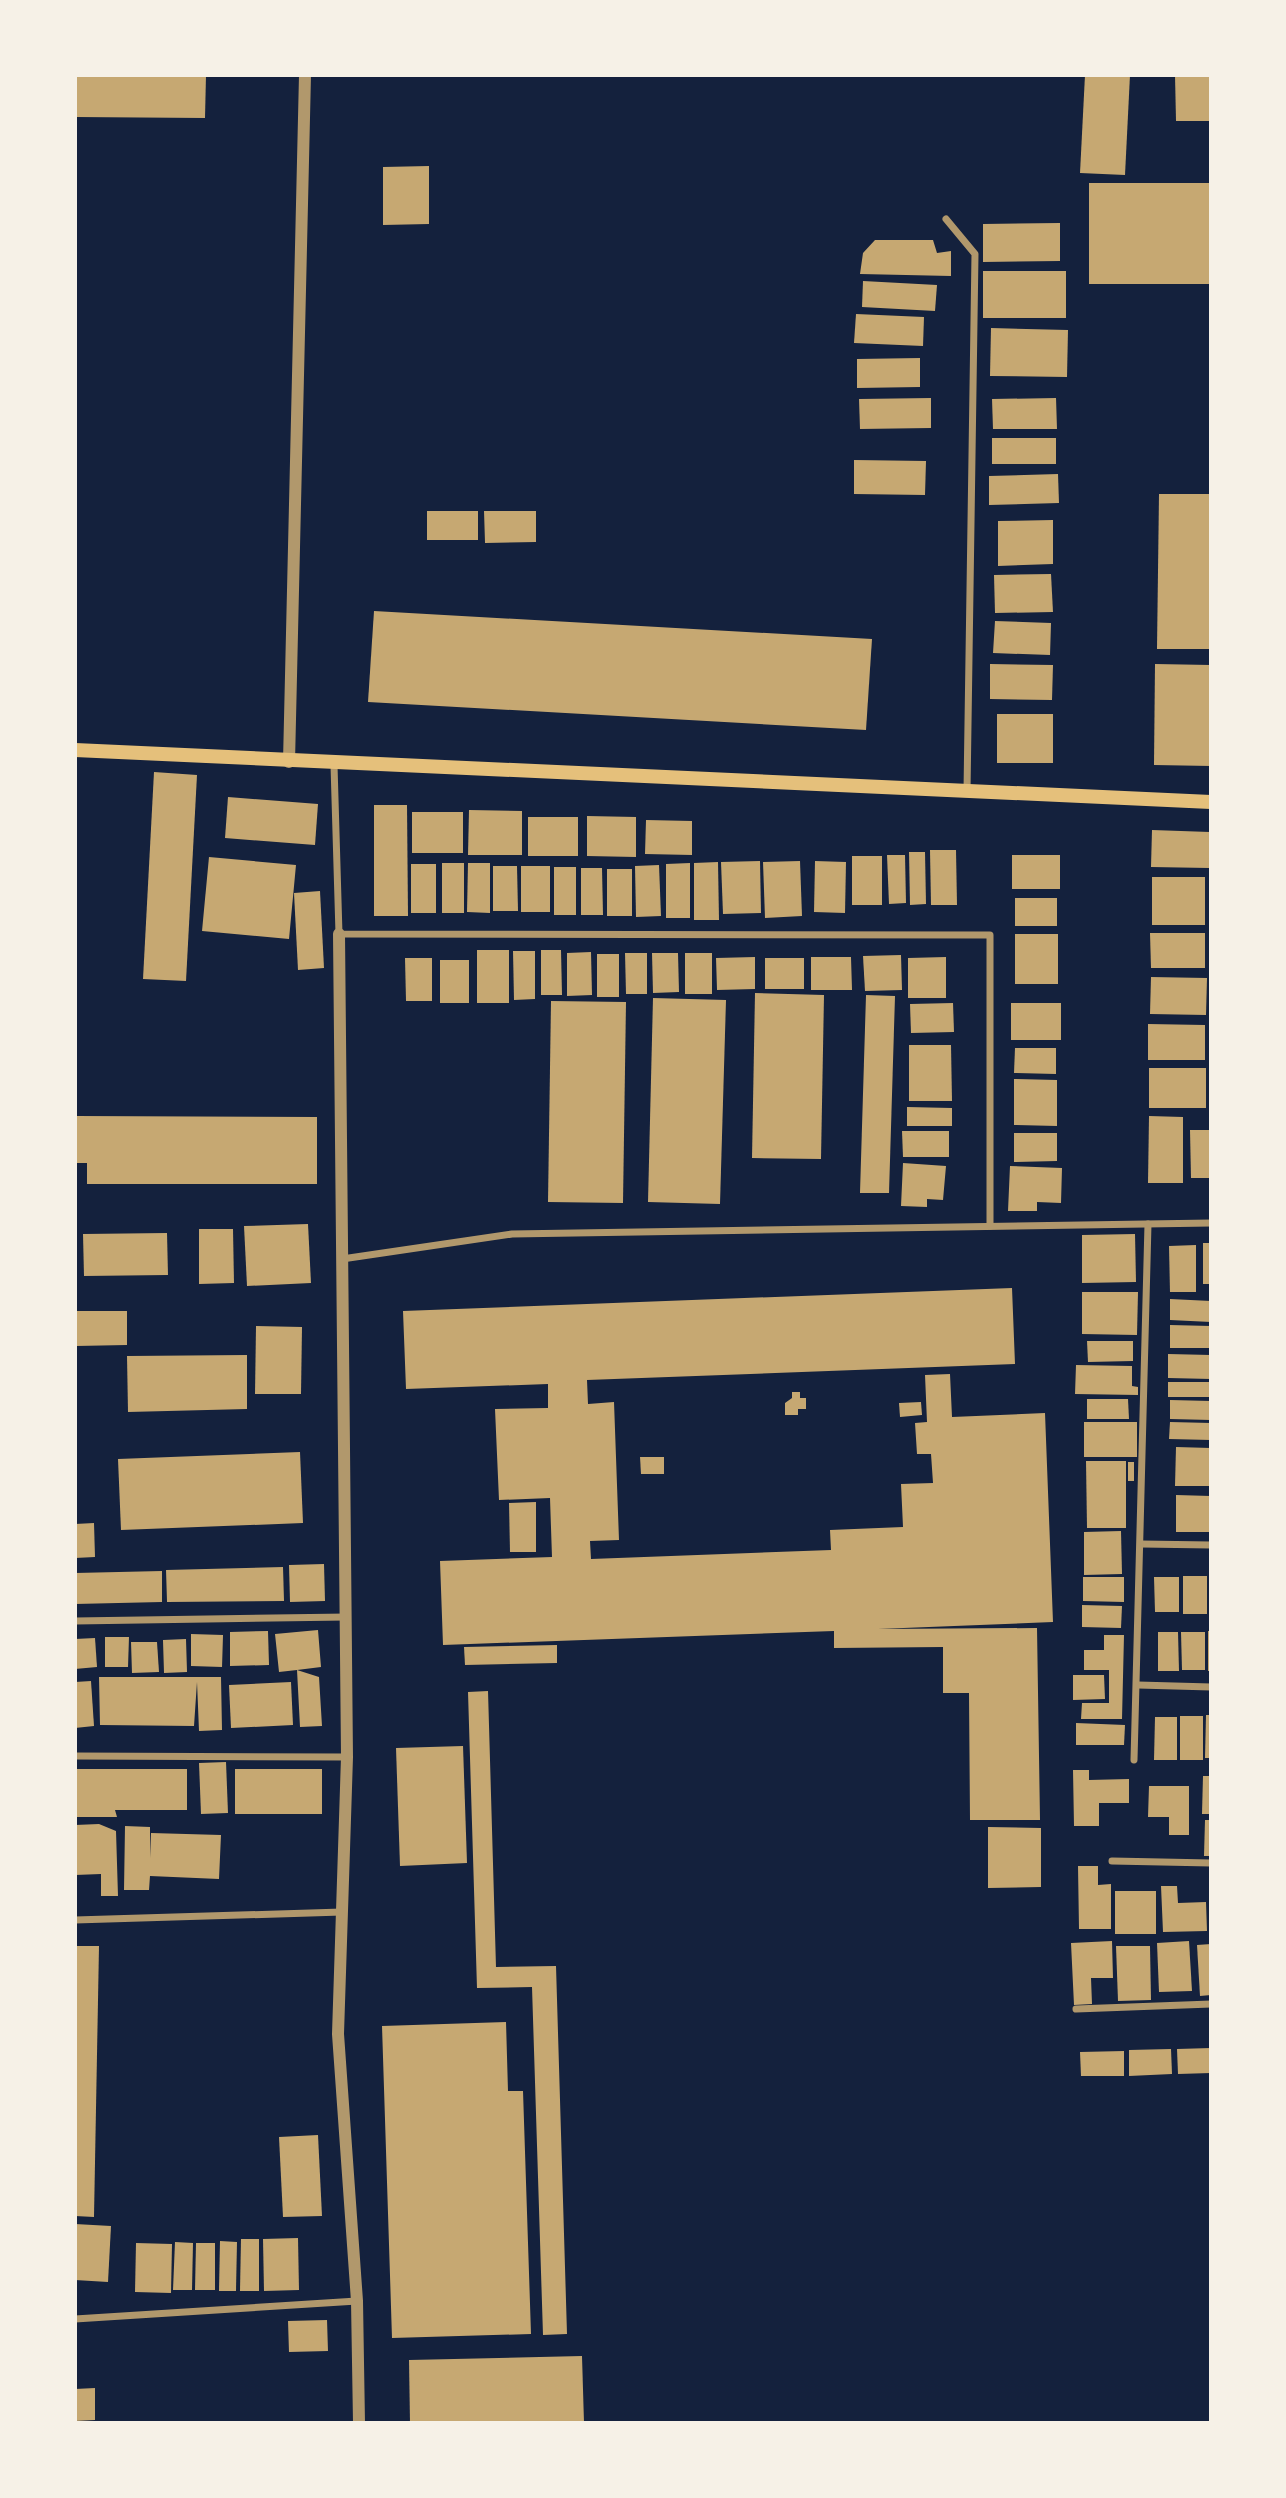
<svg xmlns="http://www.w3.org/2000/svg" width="1286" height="2498" viewBox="0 0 1286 2498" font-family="'Work Sans',sans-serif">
	<rect width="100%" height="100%" fill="#14213d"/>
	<g fill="#c6a872">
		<polygon points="75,75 206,75 205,118 75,117"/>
		<polygon points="1085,75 1130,75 1125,175 1080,173"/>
		<polygon points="1175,75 1211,75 1211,121 1176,121"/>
		<polygon points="429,166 429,224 383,225 383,167"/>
		<rect x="1089" y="183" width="122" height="101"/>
		<polygon points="1060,223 1060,261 983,262 983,224"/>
		<polygon points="875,240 933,240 937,253 951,251 951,276 860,274 863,253"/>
		<rect x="983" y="271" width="83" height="47"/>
		<polygon points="863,281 937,285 935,311 862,307"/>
		<polygon points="856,314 924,317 923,346 854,343"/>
		<polygon points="991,328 1068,330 1067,377 990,376"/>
		<polygon points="920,358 920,387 857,388 857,359"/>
		<polygon points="931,398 931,428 860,429 859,399"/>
		<polygon points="1056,398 1057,429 993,429 992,399"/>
		<rect x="992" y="438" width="64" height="26"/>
		<polygon points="854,460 926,461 925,495 854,494"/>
		<polygon points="1058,474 1059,503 989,505 989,476"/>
		<polygon points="1159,494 1211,494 1211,649 1157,649"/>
		<rect x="427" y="511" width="51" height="29"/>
		<polygon points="484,511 536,511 536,542 485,543"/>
		<polygon points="1053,520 1053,564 998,566 998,521"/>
		<polygon points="1051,574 1053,612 995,613 994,575"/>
		<polygon points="374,611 872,639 866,730 368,702"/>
		<polygon points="995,621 1051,623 1050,655 993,653"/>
		<polygon points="990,664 1053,665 1052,700 990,699"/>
		<polygon points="1155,664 1211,665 1211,766 1154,765"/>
		<rect x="997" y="714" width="56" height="49"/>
		<polygon points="154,772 197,775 186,981 143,979"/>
		<polygon points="228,797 318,804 315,845 225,838"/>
		<polygon points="374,805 407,805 408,916 374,916"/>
		<polygon points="469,810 522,811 522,855 468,855"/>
		<rect x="412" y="812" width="51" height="41"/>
		<polygon points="587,816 636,817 636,857 587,856"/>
		<rect x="528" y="817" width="50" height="39"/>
		<polygon points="646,820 692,821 692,855 645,854"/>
		<polygon points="1152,830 1210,832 1209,868 1151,867"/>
		<polygon points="930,850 956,850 957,905 931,905"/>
		<polygon points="909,852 925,852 926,904 910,905"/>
		<polygon points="887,855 905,855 906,903 889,904"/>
		<rect x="1012" y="855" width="48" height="34"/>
		<rect x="852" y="856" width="30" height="49"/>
		<polygon points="209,857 296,865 289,939 202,931"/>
		<polygon points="760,861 761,913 723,914 721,862"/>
		<polygon points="800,861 802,916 765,918 763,862"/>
		<polygon points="815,861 846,862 845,913 814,912"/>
		<polygon points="718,862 719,920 694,920 694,863"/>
		<rect x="442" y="863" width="22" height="50"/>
		<polygon points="468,863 490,863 490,913 467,912"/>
		<polygon points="690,863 690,918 666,918 666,864"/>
		<rect x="411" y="864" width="25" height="49"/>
		<polygon points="659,865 661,916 636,917 635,866"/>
		<polygon points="493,866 517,866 518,911 493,911"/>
		<rect x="521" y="866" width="29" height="46"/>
		<rect x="554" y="867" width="22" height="48"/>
		<polygon points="581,868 602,868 603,915 581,915"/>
		<rect x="607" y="869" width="25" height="47"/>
		<rect x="1152" y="877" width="53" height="48"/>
		<polygon points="320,891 324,968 298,970 294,893"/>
		<rect x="1015" y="898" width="42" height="28"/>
		<polygon points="1150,933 1205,933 1205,968 1151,968"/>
		<rect x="1015" y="934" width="43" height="50"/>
		<rect x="477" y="950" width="32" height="53"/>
		<polygon points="541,950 561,950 562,995 541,995"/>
		<polygon points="513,951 535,951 535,999 514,1000"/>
		<polygon points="591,952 592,995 567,996 567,953"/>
		<polygon points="625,953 647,953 647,994 626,994"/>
		<polygon points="652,953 678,953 679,992 653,993"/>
		<rect x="685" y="953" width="27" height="41"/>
		<rect x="597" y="954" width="22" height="43"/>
		<polygon points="901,955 902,990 865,991 863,956"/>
		<polygon points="755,957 755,989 717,990 716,958"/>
		<polygon points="811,957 851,957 852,990 811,990"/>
		<polygon points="946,957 946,998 908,998 908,958"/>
		<polygon points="405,958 432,958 432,1001 406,1001"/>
		<rect x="765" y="958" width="39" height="31"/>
		<rect x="440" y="960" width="29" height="43"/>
		<polygon points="1151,977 1207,978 1206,1015 1150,1014"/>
		<polygon points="755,993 824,995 821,1159 752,1158"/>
		<polygon points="866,995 895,996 889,1193 860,1193"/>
		<polygon points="653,998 726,1000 720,1204 648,1202"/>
		<polygon points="551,1001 626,1002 623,1203 548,1202"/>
		<polygon points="953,1003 954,1032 911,1033 910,1004"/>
		<rect x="1011" y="1003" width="50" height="37"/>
		<polygon points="1148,1024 1205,1025 1205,1060 1148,1060"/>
		<polygon points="909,1045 951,1045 952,1101 909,1101"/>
		<polygon points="1015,1048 1056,1048 1056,1074 1014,1073"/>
		<rect x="1149" y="1068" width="57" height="40"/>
		<polygon points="1014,1079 1057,1080 1057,1126 1014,1125"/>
		<polygon points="907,1107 952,1108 952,1126 907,1126"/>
		<polygon points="75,1116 317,1117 317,1184 87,1184 87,1163 75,1163"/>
		<polygon points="1149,1116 1183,1117 1183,1183 1148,1183"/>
		<polygon points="1190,1130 1211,1130 1211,1178 1191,1178"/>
		<polygon points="902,1131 949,1131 949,1157 903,1157"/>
		<polygon points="1014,1133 1057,1133 1057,1161 1014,1162"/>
		<polygon points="903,1163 946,1166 943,1200 927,1199 927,1207 901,1206"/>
		<polygon points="1010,1166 1062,1168 1061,1203 1037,1202 1037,1211 1008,1211"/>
		<polygon points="308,1224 311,1283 247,1286 244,1226"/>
		<polygon points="199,1229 233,1229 234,1283 199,1284"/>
		<polygon points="167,1233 168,1275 84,1276 83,1234"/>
		<polygon points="1135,1234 1136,1282 1082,1283 1082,1235"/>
		<rect x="1203" y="1243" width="8" height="41"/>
		<polygon points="1196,1245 1196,1292 1170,1292 1169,1246"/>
		<polygon points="1012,1288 1015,1364 587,1380 588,1404 614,1402 619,1540 590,1541 591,1559 831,1550 830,1530 903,1527 901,1484 933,1483 931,1454 917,1454 915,1423 927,1422 925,1375 950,1374 952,1417 1045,1413 1053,1622 878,1629 1037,1628 1040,1820 970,1820 969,1693 943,1693 943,1647 834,1648 834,1631 443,1645 440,1561 552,1557 550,1498 499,1500 495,1409 548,1408 548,1384 406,1389 403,1311"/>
		<polygon points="1082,1292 1138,1292 1137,1335 1082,1334"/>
		<polygon points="1170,1299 1211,1301 1211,1322 1170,1320"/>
		<polygon points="76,1311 127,1311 127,1345 76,1346"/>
		<polygon points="1170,1325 1211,1326 1211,1348 1170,1348"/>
		<polygon points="256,1326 302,1327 301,1394 255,1394"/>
		<polygon points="1087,1341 1133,1341 1133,1361 1088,1362"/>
		<polygon points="1168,1354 1211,1355 1211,1379 1168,1378"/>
		<polygon points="247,1355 247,1409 128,1412 127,1356"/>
		<polygon points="1076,1365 1132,1366 1132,1386 1138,1387 1138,1395 1075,1394"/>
		<rect x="1168" y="1382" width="43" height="15"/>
		<polygon points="792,1392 800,1392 800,1398 806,1398 806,1409 798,1409 798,1415 785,1415 785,1403 792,1398"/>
		<polygon points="1087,1399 1128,1399 1129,1419 1087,1419"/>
		<polygon points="1170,1400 1211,1401 1211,1420 1170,1419"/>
		<polygon points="921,1402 922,1415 900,1417 899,1403"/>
		<rect x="1084" y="1422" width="53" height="35"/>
		<polygon points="1170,1422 1211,1423 1211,1440 1169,1439"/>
		<polygon points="1176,1447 1211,1448 1211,1486 1175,1486"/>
		<polygon points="300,1452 303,1523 121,1530 118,1459"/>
		<polygon points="640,1457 664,1457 664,1474 641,1474"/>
		<polygon points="1086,1461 1126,1461 1126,1528 1087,1528"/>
		<rect x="1128" y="1462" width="6" height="19"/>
		<polygon points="1176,1495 1211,1496 1211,1532 1176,1532"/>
		<polygon points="536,1502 536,1552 510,1552 509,1503"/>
		<polygon points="94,1523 95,1557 75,1558 75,1524"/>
		<polygon points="1121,1531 1122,1574 1084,1575 1084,1532"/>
		<polygon points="324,1564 325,1601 290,1602 289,1565"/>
		<polygon points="283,1567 284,1601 167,1602 166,1570"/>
		<polygon points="162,1571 162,1602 75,1604 75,1573"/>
		<rect x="1183" y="1576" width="24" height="38"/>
		<polygon points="1083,1577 1124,1577 1124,1602 1083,1601"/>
		<polygon points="1154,1577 1179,1577 1179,1612 1155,1612"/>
		<polygon points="1082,1605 1122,1606 1121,1628 1082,1627"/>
		<polygon points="318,1630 321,1667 297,1670 319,1677 322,1726 300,1727 297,1670 279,1672 275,1634"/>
		<polygon points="268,1631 269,1665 230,1666 230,1632"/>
		<rect x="1208" y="1631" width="3" height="40"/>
		<polygon points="1158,1632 1178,1632 1179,1671 1158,1671"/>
		<polygon points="1181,1632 1205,1632 1205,1670 1182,1670"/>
		<polygon points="191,1634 223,1635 222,1667 191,1666"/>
		<polygon points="1104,1635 1124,1635 1122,1719 1081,1719 1082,1703 1109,1703 1109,1670 1084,1670 1084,1650 1104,1650"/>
		<polygon points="105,1637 129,1637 128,1667 105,1667"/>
		<polygon points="95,1638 97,1667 75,1669 75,1639"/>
		<polygon points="186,1639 187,1672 164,1673 163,1640"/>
		<polygon points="131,1642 157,1642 159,1672 132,1673"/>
		<polygon points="557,1645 557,1663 465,1665 464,1647"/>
		<polygon points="1073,1675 1104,1675 1105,1699 1073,1700"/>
		<polygon points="99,1677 221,1677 222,1730 199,1731 197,1682 194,1726 100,1725"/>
		<polygon points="91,1681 94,1726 75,1728 75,1682"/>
		<polygon points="291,1682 293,1725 231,1728 229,1685"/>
		<polygon points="488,1691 496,1967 556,1966 567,2334 543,2335 532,1987 477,1988 468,1692"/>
		<polygon points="1206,1715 1211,1715 1211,1758 1205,1758"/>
		<rect x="1180" y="1716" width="23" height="44"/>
		<polygon points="1155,1717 1177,1717 1177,1760 1154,1760"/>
		<polygon points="1076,1723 1125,1725 1124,1745 1076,1745"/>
		<polygon points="463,1746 467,1863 400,1866 396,1748"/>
		<polygon points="226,1762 228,1813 201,1814 199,1763"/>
		<polygon points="75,1769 187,1769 187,1810 115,1810 117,1817 75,1817"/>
		<rect x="235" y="1769" width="87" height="45"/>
		<polygon points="1073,1770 1089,1770 1089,1780 1129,1779 1129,1803 1099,1803 1099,1826 1074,1826"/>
		<polygon points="1203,1776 1211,1776 1211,1814 1202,1814"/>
		<polygon points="1149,1786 1189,1786 1189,1835 1169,1835 1169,1817 1148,1817"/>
		<polygon points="1205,1820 1211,1820 1211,1856 1204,1856"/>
		<polygon points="99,1824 116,1831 118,1896 101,1896 101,1874 75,1875 75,1825"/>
		<polygon points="125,1826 150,1827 150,1858 151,1833 221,1835 219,1879 150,1876 149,1890 124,1890"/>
		<polygon points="988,1827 1041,1828 1041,1887 988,1888"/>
		<polygon points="1078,1866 1098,1866 1098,1885 1111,1884 1111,1929 1079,1929"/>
		<polygon points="1161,1886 1177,1886 1178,1903 1206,1902 1207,1931 1163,1932"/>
		<rect x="1115" y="1891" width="41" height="43"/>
		<polygon points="1112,1941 1113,1978 1091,1978 1092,2004 1074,2005 1071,1943"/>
		<polygon points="1189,1941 1192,1991 1159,1992 1157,1943"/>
		<polygon points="1211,1944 1211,1995 1200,1996 1197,1945"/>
		<polygon points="75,1946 99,1946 94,2217 75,2216"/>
		<polygon points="1116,1946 1150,1946 1151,2000 1118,2001"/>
		<polygon points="506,2022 508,2091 523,2091 531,2334 392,2338 382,2026"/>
		<polygon points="1211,2048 1211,2073 1178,2074 1177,2049"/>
		<polygon points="1171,2049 1172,2074 1129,2076 1129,2050"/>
		<polygon points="1124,2051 1124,2076 1081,2076 1080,2052"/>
		<polygon points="318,2135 322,2216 283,2217 279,2137"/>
		<polygon points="75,2224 111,2226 108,2282 75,2280"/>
		<polygon points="298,2238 299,2290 264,2291 263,2239"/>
		<polygon points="241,2239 259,2239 259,2291 240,2291"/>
		<polygon points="220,2241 237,2242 236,2291 219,2291"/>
		<polygon points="175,2242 193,2243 192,2290 173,2290"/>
		<polygon points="136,2243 172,2244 171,2293 135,2292"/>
		<polygon points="196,2243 215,2243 215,2290 195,2290"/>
		<polygon points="327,2320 328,2351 289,2352 288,2321"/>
		<polygon points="582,2356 584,2423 410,2423 409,2360"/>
		<polygon points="95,2388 95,2420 75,2421 75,2389"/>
	</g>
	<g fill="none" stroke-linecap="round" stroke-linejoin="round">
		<g stroke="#b1986c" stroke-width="7">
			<polyline points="946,219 975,254 967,791"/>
			<polyline points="334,765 339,934 990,935 990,1226"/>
			<polyline points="342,1259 512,1234 1211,1223"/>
			<polyline points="1141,1544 1211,1545"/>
			<polyline points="75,1621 347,1617"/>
			<polyline points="1138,1685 1211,1687"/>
			<polyline points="75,1756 347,1757"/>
			<polyline points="1134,1760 1148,1224"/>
			<polyline points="1112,1861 1211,1863"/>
			<polyline points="75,1920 342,1912"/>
			<polyline points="1076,2009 1211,2004"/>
			<polyline points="75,2319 357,2301"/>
		</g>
		<g stroke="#b1986c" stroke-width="12">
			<polyline points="289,762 305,75"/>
			<polyline points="339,934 347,1757 338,2034 357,2301 359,2423"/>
		</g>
		<polyline stroke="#e5c07b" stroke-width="14" points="75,750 1211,802"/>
	</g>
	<rect width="1286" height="2498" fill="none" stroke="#f6f1e7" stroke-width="154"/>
</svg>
